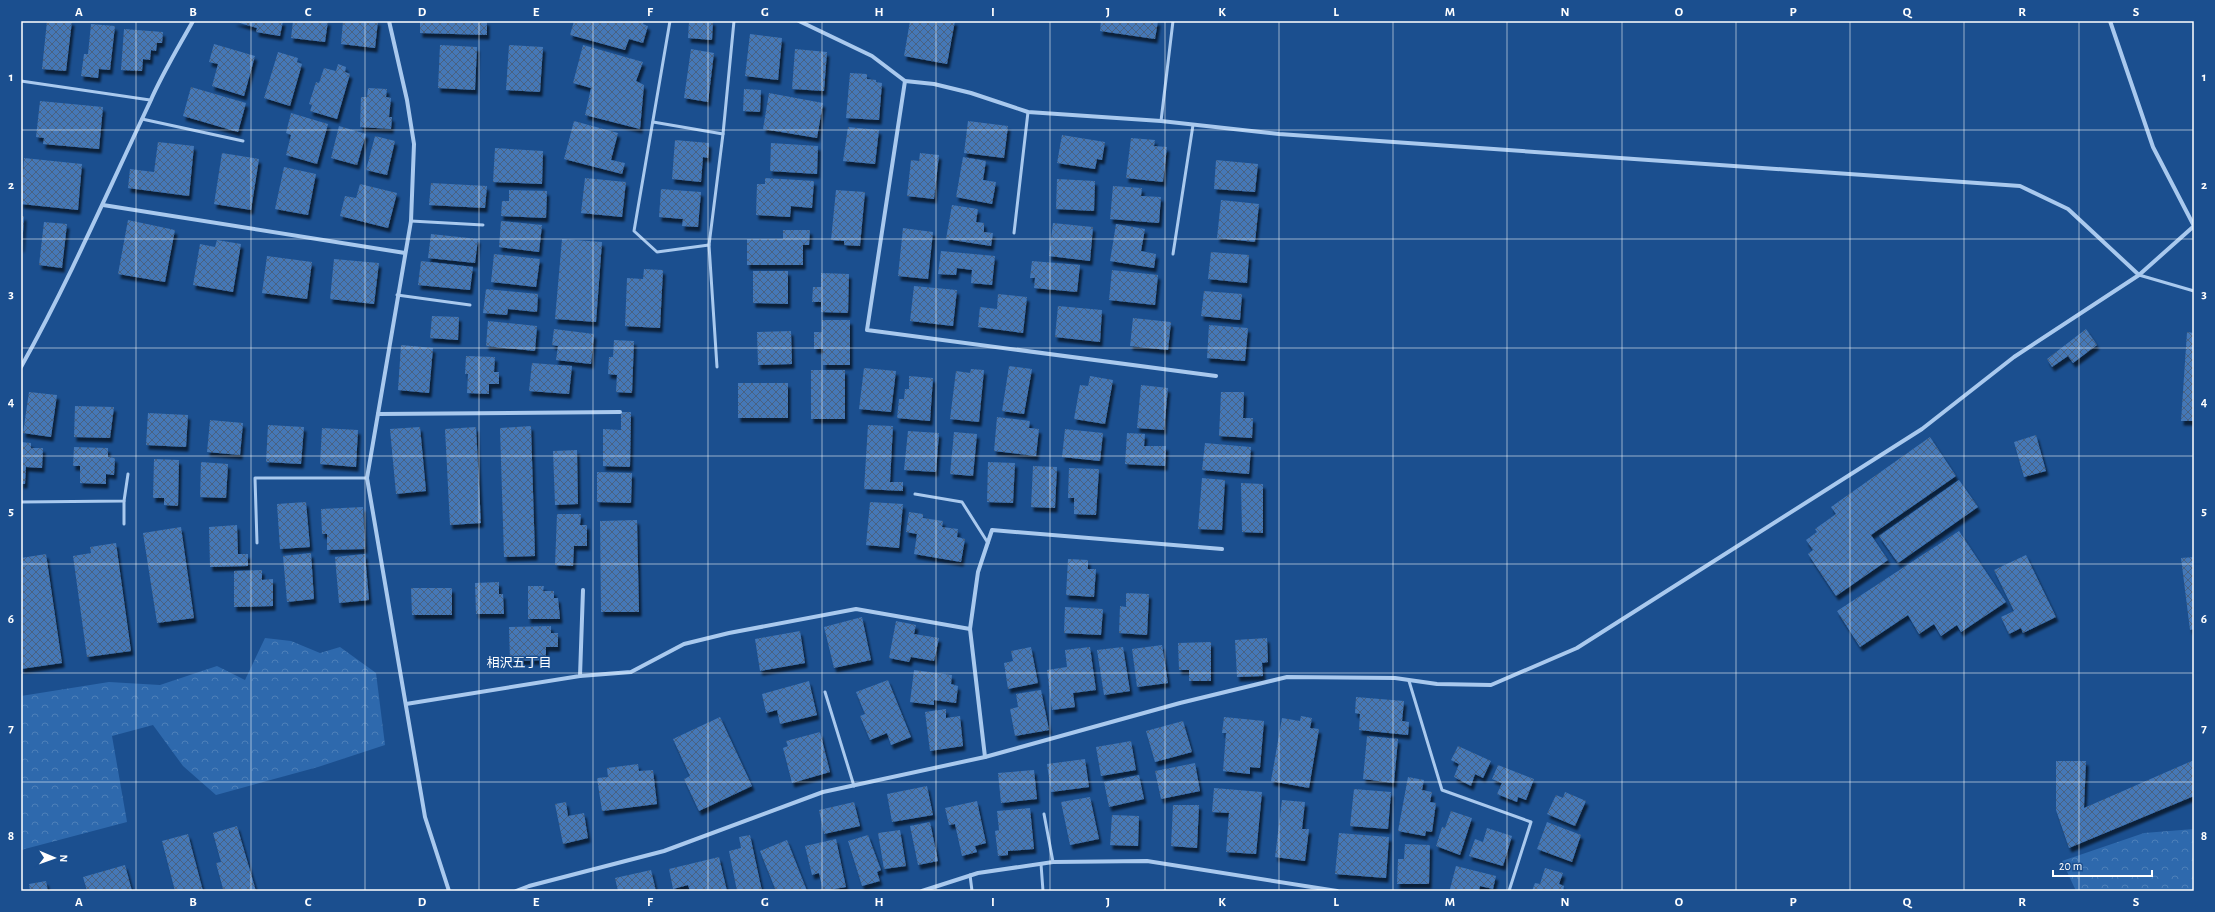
<svg xmlns="http://www.w3.org/2000/svg" width="2215" height="912" viewBox="0 0 2215 912" font-family="'Alegreya Sans','Noto Sans JP',sans-serif">
	<defs>
		<pattern id="forest-crowns" width="20" height="18" patternUnits="userSpaceOnUse"><rect width="20" height="18" fill="#2e69ad"/><path d="M2 6a3 3 0 1 1 6 0M12 15a3 3 0 1 1 6 0" fill="none" stroke="#4d80b9"/></pattern>
		<pattern id="building-cross-hatch" width="8" height="8" patternUnits="userSpaceOnUse"><rect width="8" height="8" fill="#4478b7"/><path d="M0 0l8 8M0 8l8-8" fill="none" stroke="#486282"/></pattern>
		<filter id="shadow"><feDropShadow dx="2.5" dy="4.5" stdDeviation="1" flood-color="#0009"/></filter>
	</defs>
	<rect width="100%" height="100%" fill="#1b4f8f"/>
	<g fill="url(#forest-crowns)">
		<polygon points="265,638 291,641 320,653 340,647 376,673 385,745 318,767 216,795 183,766 153,725 112,736 127,822 21,850 21,696 109,682 160,685 217,666 245,680"/>
		<polygon points="2194,829 2194,891 2076,891 2062,861 2144,833"/>
	</g>
	<g fill="url(#building-cross-hatch)" filter="url(#shadow)">
		<polygon points="47,21 72,21 66,71 42,69"/>
		<polygon points="233,21 283,21 280,36 256,32 257,28"/>
		<polygon points="293,21 328,21 325,42 291,38"/>
		<polygon points="343,21 378,21 375,48 341,44"/>
		<polygon points="420,21 487,21 487,35 420,33"/>
		<polygon points="574,21 644,21 643,24 648,26 643,43 629,39 625,50 570,35"/>
		<polygon points="689,21 713,21 712,40 688,38"/>
		<polygon points="910,21 955,21 947,64 904,56"/>
		<polygon points="1101,21 1158,21 1155,39 1100,31"/>
		<polygon points="91,24 115,26 110,70 99,69 98,78 81,76 84,54 88,54"/>
		<polygon points="124,29 163,32 162,43 157,43 156,51 151,50 150,60 143,59 142,71 121,70"/>
		<polygon points="750,34 782,38 778,80 745,76"/>
		<polygon points="214,44 255,56 244,96 212,86 218,64 209,62"/>
		<polygon points="440,45 477,47 475,90 438,88"/>
		<polygon points="509,45 543,47 540,92 506,90"/>
		<polygon points="583,45 643,62 636,81 644,85 640,129 585,115 591,88 573,83"/>
		<polygon points="691,49 714,53 708,102 684,98"/>
		<polygon points="795,49 827,52 824,91 792,89"/>
		<polygon points="278,52 298,58 297,62 302,64 290,106 264,98"/>
		<polygon points="338,64 346,67 345,72 350,74 337,119 310,111 312,105 309,104 316,82 319,83 324,68 336,71"/>
		<polygon points="850,73 867,74 867,79 876,80 876,82 882,83 879,120 846,118"/>
		<polygon points="191,87 246,103 238,132 183,116"/>
		<polygon points="368,88 387,89 386,97 391,98 389,117 392,117 391,129 360,127 361,97 367,97"/>
		<polygon points="744,89 761,90 760,112 743,111"/>
		<polygon points="769,93 823,103 817,138 763,129"/>
		<polygon points="40,101 103,107 99,149 43,144 44,138 36,137"/>
		<polygon points="291,113 328,124 317,164 286,155 291,135 286,133"/>
		<polygon points="574,121 618,133 611,160 625,163 622,174 564,159"/>
		<polygon points="968,121 1008,126 1004,158 964,153"/>
		<polygon points="339,126 366,134 357,165 331,158"/>
		<polygon points="848,127 879,130 875,164 843,161"/>
		<polygon points="1062,135 1105,142 1102,160 1097,159 1095,169 1057,163"/>
		<polygon points="375,136 395,141 387,175 366,170"/>
		<polygon points="1131,138 1155,140 1154,146 1167,147 1163,182 1126,178"/>
		<polygon points="675,140 709,143 708,158 703,157 701,182 672,179"/>
		<polygon points="158,142 194,146 189,196 128,188 130,169 154,172"/>
		<polygon points="771,143 818,146 817,174 770,171"/>
		<polygon points="495,148 543,151 542,184 493,182"/>
		<polygon points="222,153 259,159 251,210 214,204"/>
		<polygon points="920,153 939,155 934,199 907,196 911,160 919,161"/>
		<polygon points="963,157 986,161 983,180 996,182 992,204 956,197"/>
		<polygon points="24,158 82,164 78,210 21,204"/>
		<polygon points="1216,160 1258,164 1255,192 1214,189"/>
		<polygon points="284,167 316,174 308,215 275,209"/>
		<polygon points="585,178 626,182 622,217 581,213"/>
		<polygon points="765,178 814,181 812,208 791,206 790,217 756,215 757,184 765,184"/>
		<polygon points="1057,179 1095,181 1094,211 1056,209"/>
		<polygon points="431,183 487,186 485,208 429,205"/>
		<polygon points="360,184 397,193 388,228 340,216 345,196 356,198"/>
		<polygon points="1113,186 1142,188 1141,196 1161,197 1159,223 1110,219"/>
		<polygon points="661,189 701,192 698,227 682,226 683,219 659,217"/>
		<polygon points="509,190 547,191 546,218 501,216 502,201 509,201"/>
		<polygon points="836,190 865,192 860,246 844,245 844,241 831,240"/>
		<polygon points="1221,200 1259,204 1255,242 1217,238"/>
		<polygon points="952,205 978,209 976,222 984,223 984,232 993,233 991,246 946,239"/>
		<polygon points="21,216 24,216 22,248 21,248"/>
		<polygon points="128,220 175,230 165,282 118,274"/>
		<polygon points="501,221 542,225 539,252 499,247"/>
		<polygon points="44,222 67,224 62,268 39,265"/>
		<polygon points="1053,223 1093,227 1090,261 1049,256"/>
		<polygon points="1116,224 1145,229 1141,251 1156,254 1154,268 1110,261"/>
		<polygon points="903,228 933,232 928,279 898,276"/>
		<polygon points="783,230 810,230 809,245 803,245 803,265 747,265 747,239 783,239"/>
		<polygon points="431,234 478,239 475,263 428,258"/>
		<polygon points="562,239 602,242 596,322 555,319"/>
		<polygon points="217,240 241,244 233,292 193,285 200,244 215,247"/>
		<polygon points="941,251 995,256 992,285 971,283 972,270 957,268 956,275 938,274"/>
		<polygon points="1211,252 1249,255 1247,283 1208,279"/>
		<polygon points="494,254 540,259 536,287 491,282"/>
		<polygon points="267,256 312,262 307,299 262,293"/>
		<polygon points="334,259 379,263 374,304 330,299"/>
		<polygon points="421,261 473,267 470,290 418,285"/>
		<polygon points="1032,261 1080,265 1077,292 1034,288 1035,278 1030,278"/>
		<polygon points="644,269 663,270 660,328 625,326 627,278 643,279"/>
		<polygon points="1112,270 1158,275 1155,305 1109,300"/>
		<polygon points="753,271 788,271 788,304 753,303"/>
		<polygon points="821,273 849,274 848,313 821,312 821,302 812,302 813,287 821,287"/>
		<polygon points="914,286 957,290 953,326 910,321"/>
		<polygon points="486,289 538,294 537,312 508,309 507,315 483,313"/>
		<polygon points="1204,291 1242,294 1240,320 1201,316"/>
		<polygon points="998,294 1027,297 1023,333 978,327 980,307 997,309"/>
		<polygon points="1058,306 1102,310 1100,342 1055,337"/>
		<polygon points="432,316 459,317 458,340 430,338"/>
		<polygon points="1133,318 1171,322 1168,350 1130,346"/>
		<polygon points="822,320 850,320 850,365 823,365 823,349 814,349 814,332 822,332"/>
		<polygon points="488,321 537,326 535,351 486,346"/>
		<polygon points="1209,325 1248,328 1245,361 1207,358"/>
		<polygon points="554,329 594,334 591,364 556,360 558,346 552,345"/>
		<polygon points="2086,329 2097,345 2073,363 2068,356 2052,367 2047,359"/>
		<polygon points="791,331 792,364 758,365 757,332"/>
		<polygon points="2187,332 2194,333 2194,421 2181,421"/>
		<polygon points="614,340 634,341 632,393 616,392 617,375 608,374 609,357 613,357"/>
		<polygon points="401,345 433,348 429,393 398,390"/>
		<polygon points="466,356 495,357 494,372 499,372 499,384 489,384 489,394 467,393 468,374 465,374"/>
		<polygon points="532,363 572,366 569,394 529,391"/>
		<polygon points="1009,366 1032,369 1024,414 1002,411"/>
		<polygon points="864,368 896,371 891,412 859,409"/>
		<polygon points="971,369 984,370 979,422 950,419 956,371 970,373"/>
		<rect x="811" y="370" width="34" height="49"/>
		<polygon points="909,376 933,378 930,421 897,418 899,399 904,399 905,389 909,389"/>
		<polygon points="1090,376 1113,380 1105,424 1074,419 1080,385 1088,386"/>
		<rect x="738" y="383" width="50" height="35"/>
		<polygon points="1141,385 1168,388 1164,430 1137,428"/>
		<polygon points="29,392 57,395 51,437 23,433"/>
		<polygon points="1221,392 1244,392 1243,418 1253,418 1252,438 1219,436"/>
		<polygon points="75,406 114,407 110,438 74,437"/>
		<polygon points="621,412 631,412 630,467 603,466 603,429 621,430"/>
		<polygon points="148,413 188,415 186,447 146,445"/>
		<polygon points="997,417 1030,421 1029,428 1039,429 1036,456 994,451"/>
		<polygon points="210,420 243,423 240,455 207,452"/>
		<polygon points="268,425 304,427 301,464 266,462"/>
		<polygon points="868,425 893,426 890,482 903,482 903,491 864,489"/>
		<polygon points="531,426 535,556 504,557 500,428"/>
		<polygon points="420,427 426,491 396,494 390,429"/>
		<polygon points="476,427 481,523 450,525 445,429"/>
		<polygon points="322,428 358,430 356,467 320,464"/>
		<polygon points="1065,429 1103,433 1100,461 1062,457"/>
		<polygon points="908,431 939,433 936,472 904,470"/>
		<polygon points="954,432 977,434 973,476 950,474"/>
		<polygon points="1127,433 1145,434 1144,446 1166,446 1165,466 1125,464"/>
		<polygon points="2036,435 2046,471 2024,477 2014,442"/>
		<polygon points="1930,437 1956,476 1871,535 1888,560 1836,596 1808,554 1813,550 1806,540 1817,532 1815,529 1836,514 1831,507"/>
		<polygon points="21,442 31,443 31,448 43,448 42,468 26,467 25,484 21,484"/>
		<polygon points="1205,443 1251,447 1249,474 1202,470"/>
		<polygon points="74,447 108,448 108,457 115,458 114,475 106,474 106,484 80,483 80,466 73,466"/>
		<polygon points="577,450 578,504 555,505 553,451"/>
		<polygon points="154,459 179,460 178,506 164,505 164,498 153,498"/>
		<polygon points="201,462 228,464 226,498 200,497"/>
		<polygon points="988,462 1015,463 1013,503 987,502"/>
		<polygon points="1033,466 1057,467 1055,508 1031,507"/>
		<polygon points="1069,468 1099,469 1096,515 1074,514 1074,498 1068,498"/>
		<polygon points="597,472 632,473 631,503 597,502"/>
		<polygon points="1202,478 1225,480 1222,530 1198,529"/>
		<polygon points="1959,480 1978,507 1898,563 1879,536"/>
		<polygon points="1241,483 1263,484 1263,533 1242,532"/>
		<polygon points="306,502 310,547 280,549 277,504"/>
		<polygon points="870,502 903,504 899,548 866,545"/>
		<polygon points="363,507 365,549 327,550 327,534 322,534 321,509"/>
		<polygon points="909,512 923,514 923,518 943,521 942,527 958,529 957,537 965,539 961,562 914,554 917,534 906,532"/>
		<polygon points="557,514 581,514 580,525 587,525 587,546 574,546 573,566 555,565"/>
		<polygon points="637,520 639,612 601,612 600,521"/>
		<polygon points="237,525 238,554 248,554 248,566 210,567 209,527"/>
		<polygon points="181,527 194,618 157,623 143,533"/>
		<polygon points="1959,531 2006,602 1961,632 1957,625 1941,636 1934,624 1919,634 1908,615 1860,647 1837,611"/>
		<polygon points="116,543 131,651 87,657 73,556 91,553 90,547"/>
		<polygon points="311,553 314,599 287,602 283,556"/>
		<polygon points="46,554 62,663 21,669 21,558"/>
		<polygon points="365,554 369,600 339,603 335,557"/>
		<polygon points="2026,555 2056,617 2023,633 2021,628 2009,634 2001,617 2014,611 1994,570"/>
		<polygon points="2194,557 2194,629 2190,630 2181,558"/>
		<polygon points="1068,559 1088,560 1088,569 1096,569 1094,597 1066,595"/>
		<polygon points="262,570 262,580 273,579 273,606 234,607 234,571"/>
		<polygon points="499,582 499,594 503,594 504,614 476,614 475,583"/>
		<polygon points="528,586 544,586 543,591 554,591 554,598 558,598 560,619 528,619"/>
		<polygon points="411,588 452,588 452,615 412,615"/>
		<polygon points="1126,593 1149,594 1147,635 1119,633 1120,606 1126,607"/>
		<polygon points="1065,607 1103,609 1101,635 1064,633"/>
		<polygon points="862,617 871,660 834,668 824,627"/>
		<polygon points="896,621 916,625 914,634 939,638 934,661 911,657 909,662 889,658"/>
		<polygon points="551,626 551,633 558,633 558,647 546,647 546,660 510,661 509,627"/>
		<polygon points="800,631 805,663 760,671 755,639"/>
		<polygon points="1267,638 1268,662 1262,663 1263,676 1237,677 1235,640"/>
		<polygon points="1211,642 1211,681 1189,681 1189,670 1179,670 1178,643"/>
		<polygon points="1162,645 1168,683 1137,687 1132,649"/>
		<polygon points="1031,647 1038,683 1008,689 1004,663 1013,661 1011,651"/>
		<polygon points="1090,647 1096,690 1073,693 1075,707 1052,710 1047,670 1067,667 1065,650"/>
		<polygon points="1123,647 1130,691 1104,695 1097,650"/>
		<polygon points="914,670 952,675 951,684 958,686 956,703 934,700 934,705 910,702"/>
		<polygon points="888,680 911,737 891,745 887,733 870,740 860,716 865,714 856,692"/>
		<polygon points="809,681 817,715 780,724 777,710 766,713 762,694"/>
		<polygon points="1041,690 1049,730 1015,736 1010,709 1018,707 1016,694"/>
		<polygon points="1356,697 1404,701 1402,721 1409,722 1408,735 1359,730 1360,714 1355,713"/>
		<polygon points="946,709 946,718 960,716 963,746 930,751 925,712"/>
		<polygon points="1301,716 1312,718 1310,728 1319,729 1309,788 1271,781 1282,718 1300,721"/>
		<polygon points="720,717 752,786 699,811 684,779 690,776 673,739"/>
		<polygon points="1224,717 1264,721 1260,768 1250,767 1250,774 1223,771 1226,733 1222,733"/>
		<polygon points="1183,721 1192,752 1155,762 1146,731"/>
		<polygon points="820,732 830,772 792,783 783,748 788,746 786,741"/>
		<polygon points="1367,736 1398,739 1394,783 1363,779"/>
		<polygon points="1131,741 1136,770 1101,776 1096,747"/>
		<polygon points="1458,746 1491,761 1483,778 1475,774 1471,786 1454,777 1459,764 1451,760"/>
		<polygon points="1085,759 1089,787 1051,792 1047,764"/>
		<polygon points="2194,760 2194,796 2069,848 2056,810 2056,761 2086,761 2084,808"/>
		<polygon points="1195,763 1200,791 1161,799 1155,771"/>
		<polygon points="638,764 639,771 653,770 657,804 602,811 597,778 608,777 607,768"/>
		<polygon points="1498,765 1534,779 1526,800 1518,797 1517,802 1497,794 1502,783 1492,779"/>
		<polygon points="1034,770 1037,799 1001,803 998,773"/>
		<polygon points="1139,775 1144,799 1109,807 1104,782"/>
		<polygon points="1408,777 1424,780 1422,790 1432,792 1430,802 1436,803 1432,832 1426,831 1425,836 1398,831"/>
		<polygon points="927,786 933,815 892,822 887,794"/>
		<polygon points="1214,788 1262,792 1256,854 1226,852 1229,813 1212,812"/>
		<polygon points="1354,789 1391,792 1388,829 1350,826"/>
		<polygon points="1565,792 1586,801 1575,826 1547,814 1556,795 1563,798"/>
		<polygon points="1090,797 1099,839 1070,845 1061,802"/>
		<polygon points="1282,800 1305,802 1302,829 1309,829 1305,861 1275,857"/>
		<polygon points="977,801 986,843 975,846 977,852 962,856 955,824 949,825 945,808"/>
		<polygon points="566,802 568,816 584,813 588,838 563,844 555,804"/>
		<polygon points="854,802 860,826 824,834 819,810"/>
		<polygon points="1173,805 1199,805 1197,848 1171,846"/>
		<polygon points="1030,808 1034,849 1008,851 1008,855 998,856 995,831 999,830 997,811"/>
		<polygon points="1451,811 1472,818 1460,855 1436,846 1442,827 1445,828"/>
		<polygon points="1112,815 1139,816 1138,846 1110,845"/>
		<polygon points="930,822 938,861 918,865 910,826"/>
		<polygon points="1547,822 1581,835 1572,862 1537,849"/>
		<polygon points="237,826 256,891 223,889 216,863 221,862 213,833"/>
		<polygon points="1487,828 1512,836 1503,866 1469,856 1475,839 1483,842"/>
		<polygon points="900,830 906,866 884,869 878,833"/>
		<polygon points="1339,833 1389,837 1386,878 1335,874"/>
		<polygon points="188,834 203,891 175,891 162,841"/>
		<polygon points="750,835 762,891 737,891 729,851 741,848 739,837"/>
		<polygon points="868,835 881,870 877,872 880,881 862,886 848,841"/>
		<polygon points="836,839 846,887 823,891 819,873 812,875 805,846"/>
		<polygon points="787,840 807,891 776,891 760,851"/>
		<polygon points="1405,844 1430,845 1429,884 1397,884 1398,859 1404,859"/>
		<polygon points="719,857 727,891 690,891 688,885 673,889 669,869"/>
		<polygon points="125,865 132,891 87,891 83,877"/>
		<polygon points="1456,866 1496,876 1493,889 1480,886 1479,891 1450,889"/>
		<polygon points="1545,868 1563,873 1559,884 1564,886 1563,891 1532,891 1535,883 1540,884"/>
		<polygon points="651,870 656,891 618,891 615,878"/>
		<polygon points="46,881 48,891 30,891 29,884"/>
	</g>
	<g fill="none" stroke-linecap="round" stroke-linejoin="round">
		<g stroke="#a9c9ee" stroke-width="3">
			<polyline points="670,21 634,231 657,252 709,245"/>
			<polyline points="21,81 150,100"/>
			<polyline points="142,119 243,141"/>
			<polyline points="1161,121 1173,21"/>
			<polyline points="653,122 723,134"/>
			<polyline points="411,221 483,225"/>
			<polyline points="1014,233 1028,112"/>
			<polyline points="1173,254 1193,125"/>
			<polyline points="2139,275 2194,291"/>
			<polyline points="397,295 470,305"/>
			<polyline points="717,367 709,245 723,134 734,21"/>
			<polyline points="915,494 962,502 988,543"/>
			<polyline points="124,501 124,524"/>
			<polyline points="21,502 124,501 128,474"/>
			<polyline points="257,543 255,478 367,478"/>
			<polyline points="1409,681 1442,790 1531,822 1509,891"/>
			<polyline points="825,692 854,786"/>
			<polyline points="1044,814 1053,862"/>
			<polyline points="1041,864 1043,891"/>
			<polyline points="970,875 972,891"/>
		</g>
		<g stroke="#a9c9ee" stroke-width="4">
			<polyline points="389,21 407,100 414,144 411,221 367,478 425,817 449,891"/>
			<polyline points="799,21 872,56 905,81 934,84 971,93 1028,112 1161,121 1279,134 2020,186 2068,209 2139,275"/>
			<polyline points="2110,21 2153,147 2194,226"/>
			<polyline points="905,81 867,330 1216,376"/>
			<polyline points="103,205 405,253"/>
			<path d="M21,367C69,281 108,191 150,102C162,74 178,48 193,21"/>
			<polyline points="378,414 620,412"/>
			<polyline points="580,676 631,672 684,644 729,633 856,609 970,629"/>
			<polyline points="406,704 580,676 583,590"/>
			<polyline points="985,757 970,629 978,572 992,530 1222,549"/>
			<polyline points="516,891 529,886 664,851 823,792 985,757 1180,703 1287,677 1395,678 1437,684 1491,685 1577,648 1922,429 2014,357 2139,275 2194,226"/>
			<polyline points="922,891 978,873 1053,862 1147,861 1337,891"/>
		</g>
	</g>
	<path fill="none" stroke="#fff" stroke-width="1" stroke-opacity="0.55" d="M136,21V891M251,21V891M365,21V891M479,21V891M593,21V891M708,21V891M822,21V891M936,21V891M1050,21V891M1165,21V891M1279,21V891M1393,21V891M1507,21V891M1622,21V891M1736,21V891M1850,21V891M1964,21V891M2079,21V891M21,130H2194M21,239H2194M21,348H2194M21,456H2194M21,564H2194M21,673H2194M21,782H2194"/>
	<g text-anchor="middle" dominant-baseline="central" stroke-width="3" stroke-linejoin="round" paint-order="stroke">
		<g font-size="13" fill="#fff" stroke="#1b4f8f">
			<text x="519" y="663">相沢五丁目</text>
		</g>
	</g>
	<rect width="2215" height="912" fill="none" stroke="#1b4f8f" stroke-width="44"/>
	<g transform="translate(54 858) rotate(92)" stroke="#1b4f8f" stroke-width="3" paint-order="stroke">
	<path d="M0-3L7 15L0 10L-7 15Z" fill="#ffffff"/>
	<text y="-6" font-size="11" font-weight="bold" text-anchor="middle" fill="#ffffff">N</text>
	</g>
	<path d="M2053 870v6h99v-6" fill="none" stroke="#ffffff" stroke-width="2"/>
	<text x="2059" y="870" font-size="12" fill="#ffffff" stroke="#1b4f8f" stroke-width="3" paint-order="stroke">20 m</text>
	<rect x="22" y="22" width="2171" height="868" fill="none" stroke="#fff" stroke-width="1.5"/>
	<g font-size="13" text-anchor="middle" font-weight="bold" fill="#fff">
		<text x="79" y="16">A</text>
		<text x="193" y="16">B</text>
		<text x="308" y="16">C</text>
		<text x="422" y="16">D</text>
		<text x="536" y="16">E</text>
		<text x="650" y="16">F</text>
		<text x="765" y="16">G</text>
		<text x="879" y="16">H</text>
		<text x="993" y="16">I</text>
		<text x="1108" y="16">J</text>
		<text x="1222" y="16">K</text>
		<text x="1336" y="16">L</text>
		<text x="1450" y="16">M</text>
		<text x="1565" y="16">N</text>
		<text x="1679" y="16">O</text>
		<text x="1793" y="16">P</text>
		<text x="1907" y="16">Q</text>
		<text x="2022" y="16">R</text>
		<text x="2136" y="16">S</text>
		<text x="11" y="81">1</text>
		<text x="2204" y="81">1</text>
		<text x="11" y="189">2</text>
		<text x="2204" y="189">2</text>
		<text x="11" y="298">3</text>
		<text x="2204" y="298">3</text>
		<text x="11" y="406">4</text>
		<text x="2204" y="406">4</text>
		<text x="11" y="515">5</text>
		<text x="2204" y="515">5</text>
		<text x="11" y="623">6</text>
		<text x="2204" y="623">6</text>
		<text x="11" y="732">7</text>
		<text x="2204" y="732">7</text>
		<text x="11" y="840">8</text>
		<text x="2204" y="840">8</text>
		<text x="79" y="906">A</text>
		<text x="193" y="906">B</text>
		<text x="308" y="906">C</text>
		<text x="422" y="906">D</text>
		<text x="536" y="906">E</text>
		<text x="650" y="906">F</text>
		<text x="765" y="906">G</text>
		<text x="879" y="906">H</text>
		<text x="993" y="906">I</text>
		<text x="1108" y="906">J</text>
		<text x="1222" y="906">K</text>
		<text x="1336" y="906">L</text>
		<text x="1450" y="906">M</text>
		<text x="1565" y="906">N</text>
		<text x="1679" y="906">O</text>
		<text x="1793" y="906">P</text>
		<text x="1907" y="906">Q</text>
		<text x="2022" y="906">R</text>
		<text x="2136" y="906">S</text>
	</g>
</svg>
